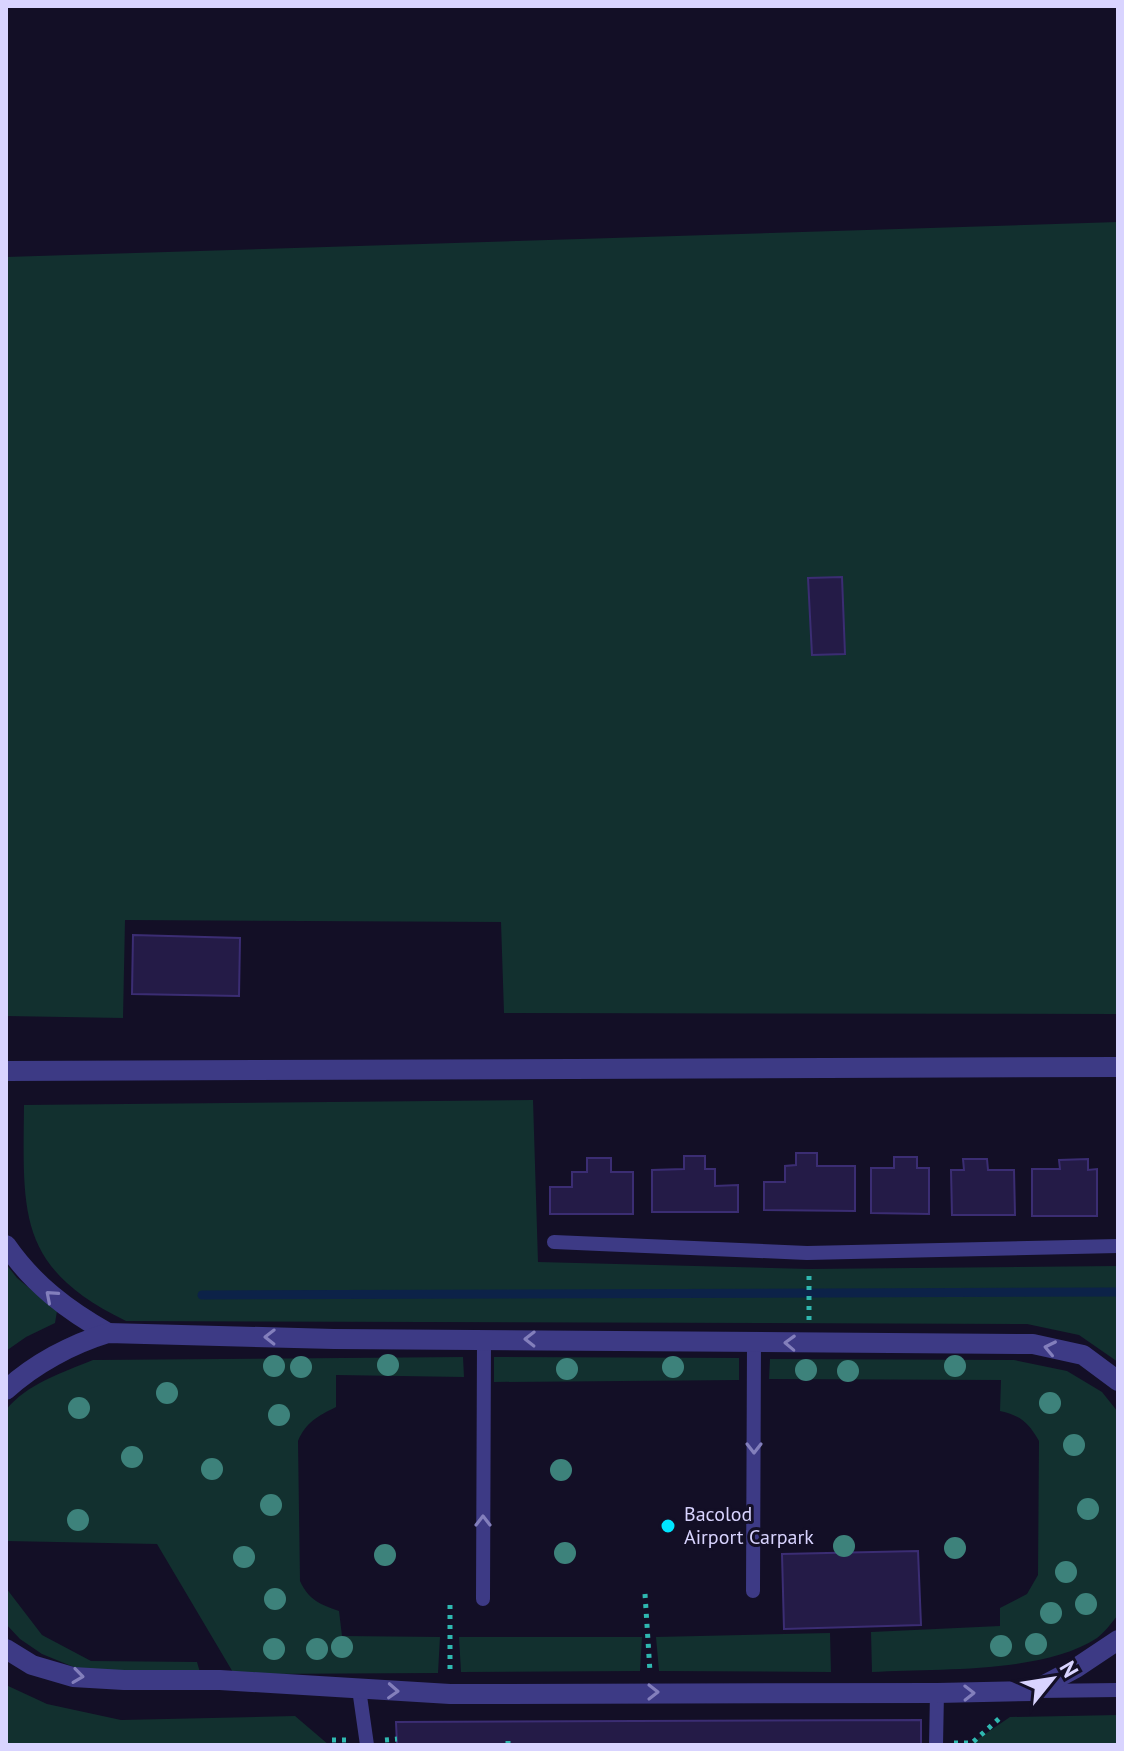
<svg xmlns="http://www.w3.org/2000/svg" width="1124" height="1751" viewBox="0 0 1124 1751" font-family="'PT Sans',sans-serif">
	<rect width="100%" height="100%" fill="#130f26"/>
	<g fill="#12302f">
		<polygon points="1118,222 1118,1014 504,1013 501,922 125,920 123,1018 6,1016 6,257"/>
		<path d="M533,1100L538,1262L809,1269L1118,1266V1362L1079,1335L1027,1324L126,1321C17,1268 23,1214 24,1105Z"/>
		<polygon points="6,1264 17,1278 57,1311 55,1323 26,1337 6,1351"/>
		<path d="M463,1357L464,1377L336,1375V1407C318,1416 306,1422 298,1441L300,1581C309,1600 319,1604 339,1611L342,1636L440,1637L438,1673L234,1674L157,1544L6,1541V1410C26,1384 64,1372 93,1360Z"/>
		<polygon points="494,1357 739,1358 739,1380 494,1382"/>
		<path d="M770,1359L1014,1360L1067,1371L1102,1392L1118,1412V1615C1112,1622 1105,1632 1097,1638C1042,1674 937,1668 872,1672L871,1632L1000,1626V1608L1027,1594L1038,1575L1039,1441C1028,1422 1021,1416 1000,1411L1001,1380L769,1379Z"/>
		<polygon points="6,1588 42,1635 91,1661 197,1662 201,1676 81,1670 42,1654 20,1639 6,1624"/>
		<polygon points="830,1633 831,1672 659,1671 656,1637"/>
		<polygon points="459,1637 642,1637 640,1671 461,1672"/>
		<polygon points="6,1685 47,1704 121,1720 295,1716 329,1745 6,1745"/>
		<polygon points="1118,1715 1118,1745 969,1745 1010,1717"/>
	</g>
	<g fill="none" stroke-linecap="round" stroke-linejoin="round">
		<polyline stroke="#0c2248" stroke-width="9" points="202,1295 1118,1292"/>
	</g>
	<g fill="#241b47" stroke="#3b2d73" stroke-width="2">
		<polygon points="842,577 845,654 812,655 808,578"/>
		<polygon points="133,935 240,938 239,996 132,994"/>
		<polygon points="796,1153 817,1153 817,1166 855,1166 855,1211 764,1210 764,1182 785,1182 785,1166 796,1165"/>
		<polygon points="684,1156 705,1156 705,1169 715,1169 715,1186 738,1185 738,1212 652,1212 652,1170 684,1169"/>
		<polygon points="894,1157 917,1157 917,1168 929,1168 929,1214 871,1213 871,1168 894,1168"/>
		<polygon points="587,1158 611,1158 611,1172 633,1172 633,1214 550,1214 550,1187 572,1187 572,1172 587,1172"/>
		<polygon points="963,1159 987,1159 988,1170 1014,1170 1015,1215 952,1215 951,1170 964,1170"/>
		<polygon points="1088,1159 1088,1170 1097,1169 1097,1216 1032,1216 1032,1169 1060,1169 1059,1160"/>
		<polygon points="918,1551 921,1625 784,1629 782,1554"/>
		<polygon points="921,1720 921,1745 397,1745 396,1722"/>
	</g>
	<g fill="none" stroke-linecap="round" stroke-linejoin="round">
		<g stroke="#2fb8b0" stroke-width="5" stroke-dasharray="4 6" stroke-linecap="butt">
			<polyline points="809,1320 809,1274"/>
			<polyline points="645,1594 650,1672"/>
			<polyline points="450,1669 450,1600"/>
			<polyline points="332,1740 347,1740"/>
			<polyline points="385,1740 397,1739"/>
			<polyline points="954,1743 972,1743 1002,1716"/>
			<polyline points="508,1745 508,1741"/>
		</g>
		<g stroke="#3d3a85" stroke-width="14">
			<polyline points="554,1242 807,1253 1118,1246"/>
			<polyline points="753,1591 754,1342"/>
			<polyline points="483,1599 484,1339"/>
			<polyline points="359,1689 367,1745"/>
			<polyline points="1038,1691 1118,1690"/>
			<polyline points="936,1745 937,1693"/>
		</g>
		<g stroke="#3d3a85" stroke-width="20">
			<polyline points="6,1071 1118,1067"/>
			<path d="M6,1245C33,1284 67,1310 108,1333"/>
			<path d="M6,1390C34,1364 72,1344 108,1333L334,1339L1033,1344L1083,1355L1118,1381"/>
			<polyline points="6,1649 32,1665 73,1677 124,1680 220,1680 450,1694 937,1693 1033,1691 1076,1668 1118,1640"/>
		</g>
	</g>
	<g fill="#3d827b">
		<circle cx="388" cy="1365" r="11"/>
		<circle cx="274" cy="1366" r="11"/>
		<circle cx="955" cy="1366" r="11"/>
		<circle cx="301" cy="1367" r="11"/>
		<circle cx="673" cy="1367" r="11"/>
		<circle cx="567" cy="1369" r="11"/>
		<circle cx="806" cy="1370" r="11"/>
		<circle cx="848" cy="1371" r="11"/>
		<circle cx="167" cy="1393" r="11"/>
		<circle cx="1050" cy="1403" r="11"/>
		<circle cx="79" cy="1408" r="11"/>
		<circle cx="279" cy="1415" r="11"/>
		<circle cx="1074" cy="1445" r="11"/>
		<circle cx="132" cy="1457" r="11"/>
		<circle cx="212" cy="1469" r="11"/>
		<circle cx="561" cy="1470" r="11"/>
		<circle cx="271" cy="1505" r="11"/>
		<circle cx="1088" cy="1509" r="11"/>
		<circle cx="78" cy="1520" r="11"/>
		<circle cx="844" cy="1546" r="11"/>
		<circle cx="955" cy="1548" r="11"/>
		<circle cx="565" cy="1553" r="11"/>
		<circle cx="385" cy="1555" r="11"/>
		<circle cx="244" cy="1557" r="11"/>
		<circle cx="1066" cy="1572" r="11"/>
		<circle cx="275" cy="1599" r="11"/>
		<circle cx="1086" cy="1604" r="11"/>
		<circle cx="1051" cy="1613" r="11"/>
		<circle cx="1036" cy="1644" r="11"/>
		<circle cx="1001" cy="1646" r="11"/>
		<circle cx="342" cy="1647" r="11"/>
		<circle cx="274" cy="1649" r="11"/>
		<circle cx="317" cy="1649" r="11"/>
	</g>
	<defs><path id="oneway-chevron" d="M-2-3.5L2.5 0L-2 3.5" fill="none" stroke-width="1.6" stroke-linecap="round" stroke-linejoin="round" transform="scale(2)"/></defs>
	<g stroke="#837fbc">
		<use href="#oneway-chevron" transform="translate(51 1296) rotate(-139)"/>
		<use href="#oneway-chevron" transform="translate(270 1337) rotate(-179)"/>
		<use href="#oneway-chevron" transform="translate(530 1339) rotate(-179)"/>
		<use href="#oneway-chevron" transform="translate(790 1343) rotate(-178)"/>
		<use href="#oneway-chevron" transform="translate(1050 1348) rotate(-168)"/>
		<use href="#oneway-chevron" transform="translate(754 1448) rotate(90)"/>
		<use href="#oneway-chevron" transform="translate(483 1521) rotate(-90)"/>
		<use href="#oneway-chevron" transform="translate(78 1676) rotate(8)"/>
		<use href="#oneway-chevron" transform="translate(393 1691) rotate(3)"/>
		<use href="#oneway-chevron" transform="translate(653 1692)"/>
		<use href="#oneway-chevron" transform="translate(969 1693) rotate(-1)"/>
	</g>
	<circle fill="#00e5ff" stroke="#130f26" stroke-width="3" cx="668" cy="1526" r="8"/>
	<g text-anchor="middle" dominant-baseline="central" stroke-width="6" stroke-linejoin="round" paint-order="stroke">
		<g font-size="20" fill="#d9d4ff" stroke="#130f26" text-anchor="start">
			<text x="684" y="1514">Bacolod<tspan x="684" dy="23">Airport Carpark</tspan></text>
		</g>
	</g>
	<rect width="1124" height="1751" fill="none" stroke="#d9d4ff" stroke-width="16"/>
	<g transform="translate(1052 1679) rotate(60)" stroke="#130f26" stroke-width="6" paint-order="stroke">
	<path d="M0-6L14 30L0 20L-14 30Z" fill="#d9d4ff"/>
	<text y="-12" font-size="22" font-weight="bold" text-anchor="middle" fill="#d9d4ff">N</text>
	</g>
</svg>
